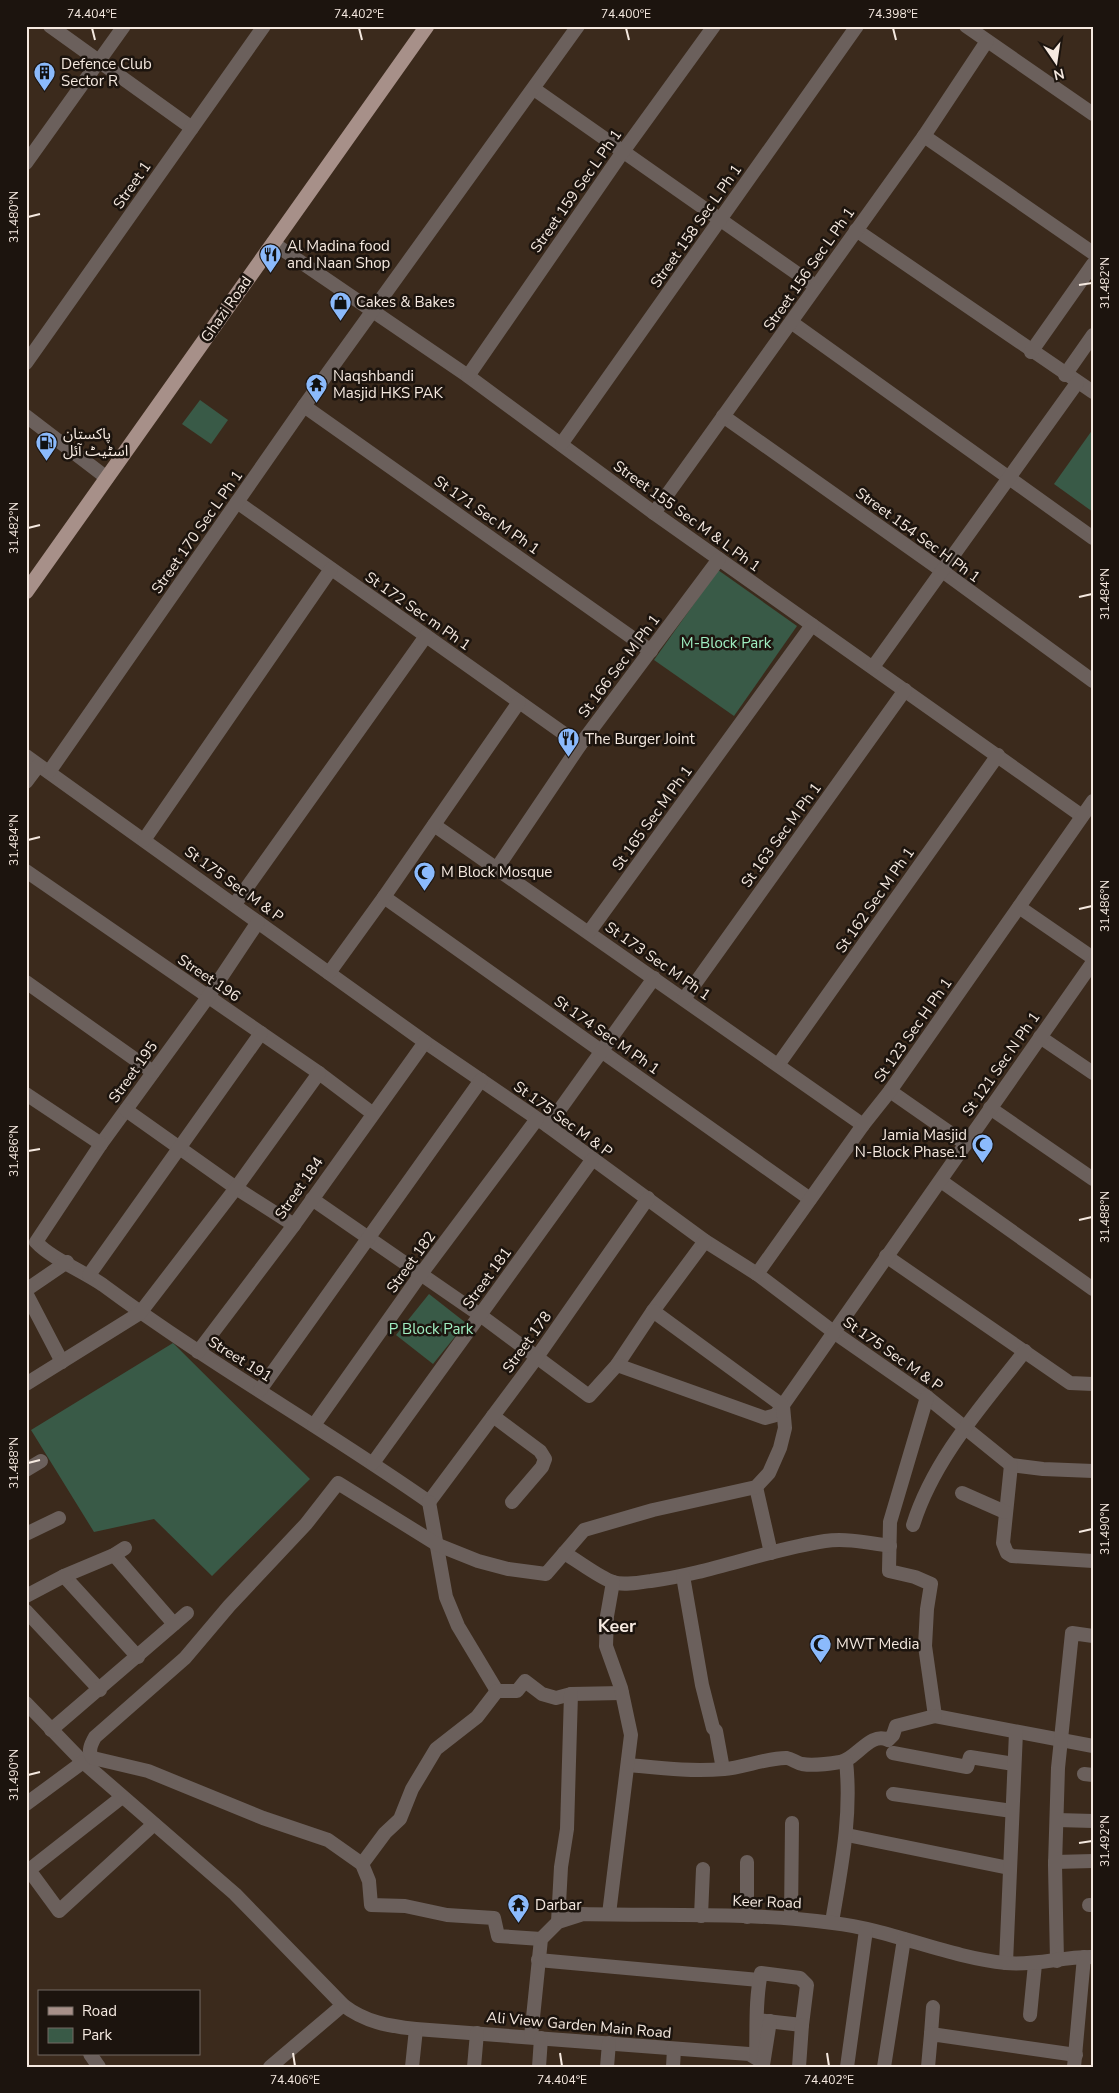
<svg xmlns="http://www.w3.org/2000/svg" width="1119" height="2093" viewBox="0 0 1119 2093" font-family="'Nunito Sans','Noto Sans Arabic',sans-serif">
	<rect width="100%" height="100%" fill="#3b2a1c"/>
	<g fill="#395a47">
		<polygon points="200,400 228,420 211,444 182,424"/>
		<polygon points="1093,429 1093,512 1054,484"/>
		<polygon points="718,570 797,626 734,716 654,660"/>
		<polygon points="429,1294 466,1323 433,1364 396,1335"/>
		<polygon points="173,1343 310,1479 212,1576 154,1519 94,1532 31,1430"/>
	</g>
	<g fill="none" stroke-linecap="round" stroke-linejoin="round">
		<g stroke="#6b605c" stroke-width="14">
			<polyline points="50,26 192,128"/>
			<polyline points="966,26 1093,114"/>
			<polyline points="534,89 815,286"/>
			<polyline points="924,136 1093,253"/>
			<polyline points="26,163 124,26"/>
			<polyline points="856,230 1093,392"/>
			<polyline points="273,243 468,376 654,513 1082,816"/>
			<polyline points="791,322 1093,538"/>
			<polyline points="1031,352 1093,264"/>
			<polyline points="26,363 264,26"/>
			<polyline points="1065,375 1093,335"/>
			<polyline points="468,376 622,153 714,26"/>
			<polyline points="304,406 651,651"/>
			<polyline points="26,416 107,478"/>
			<polyline points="723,416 941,570 1093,681"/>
			<polyline points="562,443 857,26"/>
			<polyline points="237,502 580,745"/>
			<polyline points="654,513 924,136 987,41"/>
			<polyline points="873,667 1077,383"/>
			<polyline points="26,756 425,1042 548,1126 705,1241 757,1274 835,1333 927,1397 1011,1465 1043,1469 1093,1471"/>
			<polyline points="49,772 304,406 578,26"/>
			<polyline points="26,782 38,766"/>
			<polyline points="434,825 863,1125"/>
			<polyline points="144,840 331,569"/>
			<polyline points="497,868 580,745 719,559"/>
			<polyline points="26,871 319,1073 372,1113"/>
			<polyline points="384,897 810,1199"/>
			<polyline points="235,904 426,636"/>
			<polyline points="1019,907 1093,958"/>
			<path d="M258,922L208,997L101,1144L36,1242C52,1259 83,1271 103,1285C208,1363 322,1427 429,1502"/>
			<polyline points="589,932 812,625"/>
			<polyline points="329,973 384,897 519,702"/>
			<polyline points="26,982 153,1072"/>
			<polyline points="684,999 905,690"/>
			<polyline points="1040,1037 1093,1073"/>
			<polyline points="778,1065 998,755"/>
			<polyline points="890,1091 966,1144"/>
			<polyline points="26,1094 101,1144"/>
			<polyline points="990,1108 1093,1179"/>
			<polyline points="126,1110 236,1188 294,1225"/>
			<polyline points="548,1126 654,978"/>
			<polyline points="941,1181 1093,1289"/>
			<polyline points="312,1199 480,1315 589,1396 617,1365 653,1311 705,1241"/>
			<polyline points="886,1256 1070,1383 1093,1384"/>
			<polyline points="757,1274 863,1125 890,1091 1093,801"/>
			<polyline points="89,1275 261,1033"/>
			<polyline points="26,1290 67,1262"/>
			<polyline points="26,1293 62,1362"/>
			<polyline points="198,1352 294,1225 425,1042"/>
			<polyline points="617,1365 765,1418 776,1415 1093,962"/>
			<polyline points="26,1384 140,1313 236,1188 319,1073"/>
			<polyline points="260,1390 481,1080"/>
			<polyline points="927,1397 890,1522 889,1571 915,1577 931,1584 927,1609 925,1646 935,1716 1093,1746"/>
			<polyline points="493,1416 540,1451 545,1459 542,1467 512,1502"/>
			<polyline points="314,1425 421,1274 537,1119"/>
			<polyline points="373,1463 592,1160"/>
			<polyline points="1011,1465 1003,1543 1007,1553 1012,1556 1093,1561"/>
			<polyline points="26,1470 41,1461"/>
			<polyline points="756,1487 771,1553"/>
			<polyline points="962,1493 1005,1512"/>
			<polyline points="429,1502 537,1357 648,1198"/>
			<polyline points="429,1502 446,1597 458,1626 497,1691"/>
			<path d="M913,1525C934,1458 983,1405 1025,1351"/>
			<polyline points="26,1534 59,1518"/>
			<path d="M564,1553C577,1560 600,1578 613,1582C623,1586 640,1582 651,1581C711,1573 766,1550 825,1541C847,1538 869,1543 890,1546"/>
			<polyline points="114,1555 174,1624"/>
			<polyline points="64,1576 138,1657"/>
			<polyline points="683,1576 702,1685 713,1728 716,1731 723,1769"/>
			<polyline points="26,1596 64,1576 114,1555 125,1548"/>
			<polyline points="26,1611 100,1690"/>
			<polyline points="497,1691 517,1691 525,1681 542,1694 556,1698 571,1694 622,1693"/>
			<path d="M26,1703L83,1762L235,1894L343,2005C365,2022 388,2026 416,2029L749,2054L759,2060L763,2067"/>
			<polyline points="51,1730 187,1613"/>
			<polyline points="893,1753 967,1767 970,1757 1014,1764"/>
			<path d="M629,1765C660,1768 692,1772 724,1769C741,1768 771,1757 787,1758C792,1759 797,1763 802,1764C814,1766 827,1764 840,1762C856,1760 870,1731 888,1740L893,1735L896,1726L935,1716"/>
			<polyline points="1084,1774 1093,1775"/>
			<polyline points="893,1794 1012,1811"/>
			<polyline points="122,1797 29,1870 59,1911 154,1824"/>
			<polyline points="26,1804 83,1762"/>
			<polyline points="1057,1820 1093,1821"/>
			<polyline points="847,1835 1009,1868"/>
			<polyline points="1055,1862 1093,1861"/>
			<polyline points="362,1864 385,1833 400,1819 412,1789 436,1749 477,1717 497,1691"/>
			<polyline points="1089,1905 1093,1905"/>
			<polyline points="609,1914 631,1735 621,1688 606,1646 607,1616 613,1582"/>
			<polyline points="701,1916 703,1869"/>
			<polyline points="747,1917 747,1862"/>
			<polyline points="791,1918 792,1823"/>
			<polyline points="558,1922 561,1867 567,1829 571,1694"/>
			<path d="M832,1922C841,1868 852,1816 846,1761"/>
			<path d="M541,1939L498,1936L494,1918L447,1915L405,1906L371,1905L369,1881L362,1864L328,1840L263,1818L148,1771L93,1758C87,1752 91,1744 95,1737L185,1658L229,1606L306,1524L338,1483L438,1545L478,1561L508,1569L546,1574L584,1530L653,1510L756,1487L769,1473L780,1448L785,1428L783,1406L653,1311"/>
			<polyline points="538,1960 759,1980"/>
			<polyline points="1057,1961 1055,1865 1058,1768 1072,1633 1093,1636"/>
			<polyline points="1006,1963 1016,1732"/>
			<polyline points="1030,2015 1035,1964"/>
			<polyline points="931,2034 933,2007"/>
			<path d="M531,2037L541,1939L558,1922L583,1914C666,1916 750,1912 833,1923C892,1930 947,1957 1006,1963C1036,1966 1064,1956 1093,1957"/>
			<polyline points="90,2054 99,2067"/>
			<path d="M756,2057C757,2029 755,2000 761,1973L800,1978L807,1985L802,2025L757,2020"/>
			<polyline points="763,2065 770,2021"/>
			<polyline points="270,2067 343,2005"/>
			<polyline points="412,2067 416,2029"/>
			<polyline points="474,2067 477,2033"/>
			<polyline points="539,2067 541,2038"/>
			<polyline points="607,2067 609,2043"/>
			<polyline points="673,2067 674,2049"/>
			<polyline points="799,2067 802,2025"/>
			<polyline points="847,2067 866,1930"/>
			<polyline points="884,2067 904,1939"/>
			<polyline points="928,2067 931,2034 1076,2055"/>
			<polyline points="1074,2067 1084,1957"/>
		</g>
		<polyline stroke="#a79089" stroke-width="15" points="26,592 427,26"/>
	</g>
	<path fill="none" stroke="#f5e9e0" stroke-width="2" d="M92,28L95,40M359,28L362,40M626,28L629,40M893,28L896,40M28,217L40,214M1079,285L1092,283M28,528L40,525M1079,597L1092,594M28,840L40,837M1079,909L1092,906M28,1151L40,1149M1079,1220L1092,1217M28,1463L40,1460M1079,1532L1092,1529M28,1775L40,1772M1079,1843L1092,1841M293,2053L295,2066M560,2053L562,2066M827,2053L829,2066"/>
	<defs>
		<symbol id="building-pin" viewBox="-11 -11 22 30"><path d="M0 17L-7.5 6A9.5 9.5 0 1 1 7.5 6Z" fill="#8bbafc" stroke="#1c140e"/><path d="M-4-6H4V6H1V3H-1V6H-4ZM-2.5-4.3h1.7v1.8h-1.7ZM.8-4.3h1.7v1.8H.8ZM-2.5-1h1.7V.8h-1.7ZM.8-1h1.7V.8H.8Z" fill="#111"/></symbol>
		<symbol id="restaurant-pin" viewBox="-11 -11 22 30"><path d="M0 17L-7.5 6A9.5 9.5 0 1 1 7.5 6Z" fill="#8bbafc" stroke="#1c140e"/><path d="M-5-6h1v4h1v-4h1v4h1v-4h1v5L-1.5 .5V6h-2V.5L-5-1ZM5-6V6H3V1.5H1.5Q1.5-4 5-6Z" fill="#111"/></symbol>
		<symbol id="shop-pin" viewBox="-11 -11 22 30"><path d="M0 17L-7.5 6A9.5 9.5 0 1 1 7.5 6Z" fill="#8bbafc" stroke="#1c140e"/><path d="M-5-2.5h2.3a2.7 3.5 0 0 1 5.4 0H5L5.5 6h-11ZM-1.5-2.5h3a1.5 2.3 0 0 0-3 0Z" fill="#111"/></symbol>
		<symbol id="temple-pin" viewBox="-11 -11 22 30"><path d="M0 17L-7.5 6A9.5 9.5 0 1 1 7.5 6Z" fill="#8bbafc" stroke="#1c140e"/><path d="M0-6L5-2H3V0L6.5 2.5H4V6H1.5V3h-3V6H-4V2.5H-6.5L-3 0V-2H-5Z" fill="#111"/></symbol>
		<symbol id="fuel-pin" viewBox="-11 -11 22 30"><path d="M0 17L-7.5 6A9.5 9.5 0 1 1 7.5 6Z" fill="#8bbafc" stroke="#1c140e"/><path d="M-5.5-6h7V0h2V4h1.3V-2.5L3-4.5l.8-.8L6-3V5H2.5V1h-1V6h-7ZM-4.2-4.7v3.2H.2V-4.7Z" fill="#111"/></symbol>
		<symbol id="mosque-pin" viewBox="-11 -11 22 30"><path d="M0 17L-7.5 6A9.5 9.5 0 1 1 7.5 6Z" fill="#8bbafc" stroke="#1c140e"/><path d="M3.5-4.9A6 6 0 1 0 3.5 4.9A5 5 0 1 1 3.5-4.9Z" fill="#111"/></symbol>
	</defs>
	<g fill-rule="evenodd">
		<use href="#building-pin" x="32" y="60" width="25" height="34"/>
		<use href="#restaurant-pin" x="258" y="242" width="25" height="34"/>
		<use href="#shop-pin" x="328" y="290" width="25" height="34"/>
		<use href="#temple-pin" x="304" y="372" width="25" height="34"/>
		<use href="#fuel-pin" x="34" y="430" width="25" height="34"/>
		<use href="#restaurant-pin" x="556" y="726" width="25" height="34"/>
		<use href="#mosque-pin" x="412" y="860" width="25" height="34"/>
		<use href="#mosque-pin" x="970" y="1132" width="25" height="34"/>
		<use href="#mosque-pin" x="808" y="1632" width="25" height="34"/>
		<use href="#temple-pin" x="506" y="1892" width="25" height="34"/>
	</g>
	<g text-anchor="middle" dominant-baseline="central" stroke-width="5" stroke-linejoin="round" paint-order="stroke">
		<g font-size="15" fill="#f5e9e0" stroke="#1c140e" text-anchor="start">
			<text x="61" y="64">Defence Club<tspan x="61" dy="17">Sector R</tspan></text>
			<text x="287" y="246">Al Madina food<tspan x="287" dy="17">and Naan Shop</tspan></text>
			<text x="356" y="302">Cakes &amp; Bakes</text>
			<text x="333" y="376">Naqshbandi<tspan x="333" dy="17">Masjid HKS PAK</tspan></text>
			<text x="63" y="434">پاکستان<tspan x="63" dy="17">اسٹیٹ آئل</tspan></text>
			<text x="585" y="739">The Burger Joint</text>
			<text x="441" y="872">M Block Mosque</text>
			<text x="967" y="1135" text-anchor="end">Jamia Masjid<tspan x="967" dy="17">N-Block Phase.1</tspan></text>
			<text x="836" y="1644">MWT Media</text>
			<text x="535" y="1905">Darbar</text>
		</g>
		<g font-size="15" fill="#f5e9e0" stroke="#1c140e">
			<text transform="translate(132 185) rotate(-55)">Street 1</text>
			<text transform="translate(576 191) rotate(-55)">Street 159 Sec L Ph 1</text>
			<text transform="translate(696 226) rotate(-55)">Street 158 Sec L Ph 1</text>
			<text transform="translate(809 269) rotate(-55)">Street 156 Sec L Ph 1</text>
			<text transform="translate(226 309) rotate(-55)">Ghazi Road</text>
			<text transform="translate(487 515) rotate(35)">St 171 Sec M Ph 1</text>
			<text transform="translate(687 516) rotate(36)">Street 155 Sec M &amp; L Ph 1</text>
			<text transform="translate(197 532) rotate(-55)">Street 170 Sec L Ph 1</text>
			<text transform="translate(918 535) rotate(36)">Street 154 Sec H Ph 1</text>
			<text transform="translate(418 611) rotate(35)">St 172 Sec m Ph 1</text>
			<text transform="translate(619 666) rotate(-53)">St 166 Sec M Ph 1</text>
			<text transform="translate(652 818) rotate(-54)">St 165 Sec M Ph 1</text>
			<text transform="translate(781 835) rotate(-54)">St 163 Sec M Ph 1</text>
			<text transform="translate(234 884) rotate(36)">St 175 Sec M &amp; P</text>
			<text transform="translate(875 900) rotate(-55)">St 162 Sec M Ph 1</text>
			<text transform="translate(658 961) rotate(35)">St 173 Sec M Ph 1</text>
			<text transform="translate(209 978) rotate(34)">Street 196</text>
			<text transform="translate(913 1030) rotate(-55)">St 123 Sec H Ph 1</text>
			<text transform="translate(607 1035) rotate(35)">St 174 Sec M Ph 1</text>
			<text transform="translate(1001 1064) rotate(-55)">St 121 Sec N Ph 1</text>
			<text transform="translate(133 1072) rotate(-54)">Street 195</text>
			<text transform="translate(563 1119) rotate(36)">St 175 Sec M &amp; P</text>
			<text transform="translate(299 1188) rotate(-55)">Street 184</text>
			<text transform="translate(411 1262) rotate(-54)">Street 182</text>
			<text transform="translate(487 1278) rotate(-54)">Street 181</text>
			<text transform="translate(527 1342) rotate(-54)">Street 178</text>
			<text transform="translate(893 1354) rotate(35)">St 175 Sec M &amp; P</text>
			<text transform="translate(240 1359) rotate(32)">Street 191</text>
			<text transform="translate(767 1902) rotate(2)">Keer Road</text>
			<text transform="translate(579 2025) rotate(5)">Ali View Garden Main Road</text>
		</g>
		<g font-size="15" fill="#a0efc2" stroke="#1c140e">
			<text x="726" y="643">M-Block Park</text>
			<text x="431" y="1329">P Block Park</text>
		</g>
		<g font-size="18" font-weight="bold" fill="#f5e9e0" stroke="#1c140e">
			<text x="617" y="1626">Keer</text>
		</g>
	</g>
	<rect width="1119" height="2093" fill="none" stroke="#1c140e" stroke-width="55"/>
	<rect x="38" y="1990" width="162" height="65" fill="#1c140e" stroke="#736962"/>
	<rect x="48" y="2007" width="25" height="8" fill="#a79089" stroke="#736962"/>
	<text x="82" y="2016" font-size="15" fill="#f5e9e0">Road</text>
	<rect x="48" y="2028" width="25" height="15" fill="#395a47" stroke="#736962"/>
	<text x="82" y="2040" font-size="15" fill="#f5e9e0">Park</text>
	<g transform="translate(1056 62) rotate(167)" stroke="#1c140e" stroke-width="4" paint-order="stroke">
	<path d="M0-4L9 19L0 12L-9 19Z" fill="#f5e9e0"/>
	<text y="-8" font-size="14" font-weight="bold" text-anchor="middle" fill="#f5e9e0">N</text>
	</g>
	<rect x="28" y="28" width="1064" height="2038" fill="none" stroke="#f5e9e0" stroke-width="2"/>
	<g font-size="12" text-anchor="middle" fill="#f5e9e0">
		<text x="92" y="18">74.404°E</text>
		<text x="359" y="18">74.402°E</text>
		<text x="626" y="18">74.400°E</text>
		<text x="893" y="18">74.398°E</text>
		<text transform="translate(14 217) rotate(-90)" y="4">31.480°N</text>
		<text transform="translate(1105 283) rotate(-90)" y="4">31.482°N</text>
		<text transform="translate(14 528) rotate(-90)" y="4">31.482°N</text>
		<text transform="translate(1105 594) rotate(-90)" y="4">31.484°N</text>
		<text transform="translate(14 840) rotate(-90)" y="4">31.484°N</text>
		<text transform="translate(1105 906) rotate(-90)" y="4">31.486°N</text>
		<text transform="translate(14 1151) rotate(-90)" y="4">31.486°N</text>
		<text transform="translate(1105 1217) rotate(-90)" y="4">31.488°N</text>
		<text transform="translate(14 1463) rotate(-90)" y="4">31.488°N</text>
		<text transform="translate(1105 1529) rotate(-90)" y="4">31.490°N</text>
		<text transform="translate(14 1775) rotate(-90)" y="4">31.490°N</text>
		<text transform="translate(1105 1841) rotate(-90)" y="4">31.492°N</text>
		<text x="295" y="2084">74.406°E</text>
		<text x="562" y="2084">74.404°E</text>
		<text x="829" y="2084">74.402°E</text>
	</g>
</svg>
